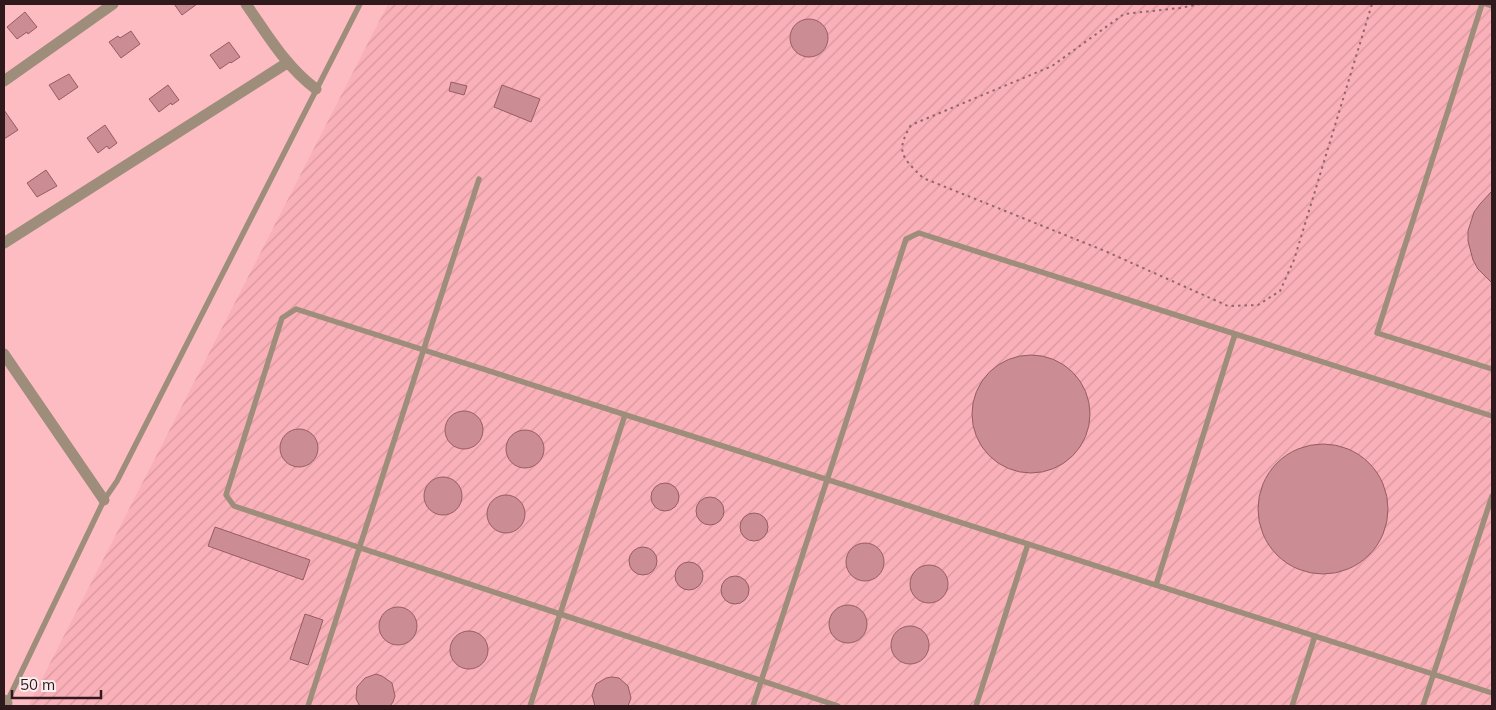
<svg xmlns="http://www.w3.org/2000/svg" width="1496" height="710" viewBox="0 0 1496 710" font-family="Mulish,sans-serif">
	<defs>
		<pattern id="industrial-furrows" width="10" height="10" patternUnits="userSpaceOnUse" patternTransform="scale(1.25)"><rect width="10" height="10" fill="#fab0b8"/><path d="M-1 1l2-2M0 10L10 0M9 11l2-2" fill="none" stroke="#d7979e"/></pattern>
	</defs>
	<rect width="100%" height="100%" fill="#fdbcc2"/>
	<polygon fill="url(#industrial-furrows)" points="388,4 1492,4 1492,706 28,706"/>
	<g fill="#cb8c93" stroke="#965c63">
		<polygon points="174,4 197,4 182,15"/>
		<polygon points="25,12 37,27 28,34 27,32 17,39 7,27"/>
		<circle cx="809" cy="38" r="19"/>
		<polygon points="131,31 140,44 121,58 109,42 118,36 120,38"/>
		<polygon points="229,42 240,57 231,63 230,62 220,69 210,55"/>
		<polygon points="69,74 78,87 59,100 49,85"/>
		<polygon points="451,82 467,86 464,95 449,91"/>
		<polygon points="168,85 179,100 172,105 171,103 159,112 149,99"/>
		<polygon points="502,85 540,99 531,122 494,107"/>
		<polygon points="4,110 18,130 4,139"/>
		<polygon points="105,125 117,143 109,149 107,146 98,153 87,138"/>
		<polygon points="46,170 57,186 37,197 27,183"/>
		<polygon points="1492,191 1492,283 1478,269 1473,260 1468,241 1468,231 1474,212 1480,204"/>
		<circle cx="1031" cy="414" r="59"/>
		<circle cx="464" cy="430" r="19"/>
		<circle cx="299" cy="448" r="19"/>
		<circle cx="525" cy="449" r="19"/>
		<circle cx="1323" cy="509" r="65"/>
		<circle cx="443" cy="496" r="19"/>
		<circle cx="665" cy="497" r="14"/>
		<circle cx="506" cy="514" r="19"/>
		<circle cx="710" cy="511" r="14"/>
		<circle cx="754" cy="527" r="14"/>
		<polygon points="215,527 310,560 303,580 208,546"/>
		<circle cx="865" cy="562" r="19"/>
		<circle cx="643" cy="561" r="14"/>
		<circle cx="689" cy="576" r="14"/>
		<circle cx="929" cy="584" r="19"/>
		<circle cx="735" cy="590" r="14"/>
		<circle cx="848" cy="624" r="19"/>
		<circle cx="398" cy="626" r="19"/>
		<polygon points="305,614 323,620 308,665 290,659"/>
		<circle cx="910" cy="645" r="19"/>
		<circle cx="469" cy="650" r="19"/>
		<polygon points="376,674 382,676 392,683 395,696 393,702 390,706 360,706 356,699 357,687 365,678"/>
		<polygon points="612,677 619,678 628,686 631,698 628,706 595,706 592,695 596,684 606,678"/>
	</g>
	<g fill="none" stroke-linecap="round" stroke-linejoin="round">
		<path stroke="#92676c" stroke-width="2" stroke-dasharray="2.5 4" stroke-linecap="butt" d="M1200,4L1180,8L1124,14L1052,66L911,125C895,152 902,157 923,178L1105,251L1228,306L1258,305L1280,291L1294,260L1372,4"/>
		<g stroke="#9d8d7a" stroke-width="5.5">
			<polyline points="1482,4 1377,333 1492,369"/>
			<polyline points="1486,4 1492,6"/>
			<polyline points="1156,585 1235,334"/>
			<polyline points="6,704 104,500 117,481 360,4"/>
			<polyline points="308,706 479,179"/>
			<polyline points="530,706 625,415"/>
			<polyline points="753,706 906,239 919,233 1492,416"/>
			<polyline points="838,706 234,506 226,495 282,318 296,309 1492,693"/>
			<polyline points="976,706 1028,544"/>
			<polyline points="1292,706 1315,636"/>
			<polyline points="1423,706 1492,496"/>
		</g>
		<g stroke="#9d8d7a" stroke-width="11">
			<path d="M246,4C267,34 286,67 316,89"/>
			<polyline points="4,81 113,4"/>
			<polyline points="4,243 287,63"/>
			<polyline points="4,354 104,500"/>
			<polyline points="4,700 7,703"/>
		</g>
	</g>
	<rect width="1496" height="710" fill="none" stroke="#30191c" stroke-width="10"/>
	<path d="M12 690v8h89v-8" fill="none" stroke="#30191c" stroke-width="2.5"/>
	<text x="20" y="690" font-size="15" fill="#30191c" stroke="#fbecee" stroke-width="4" paint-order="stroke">50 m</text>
</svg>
